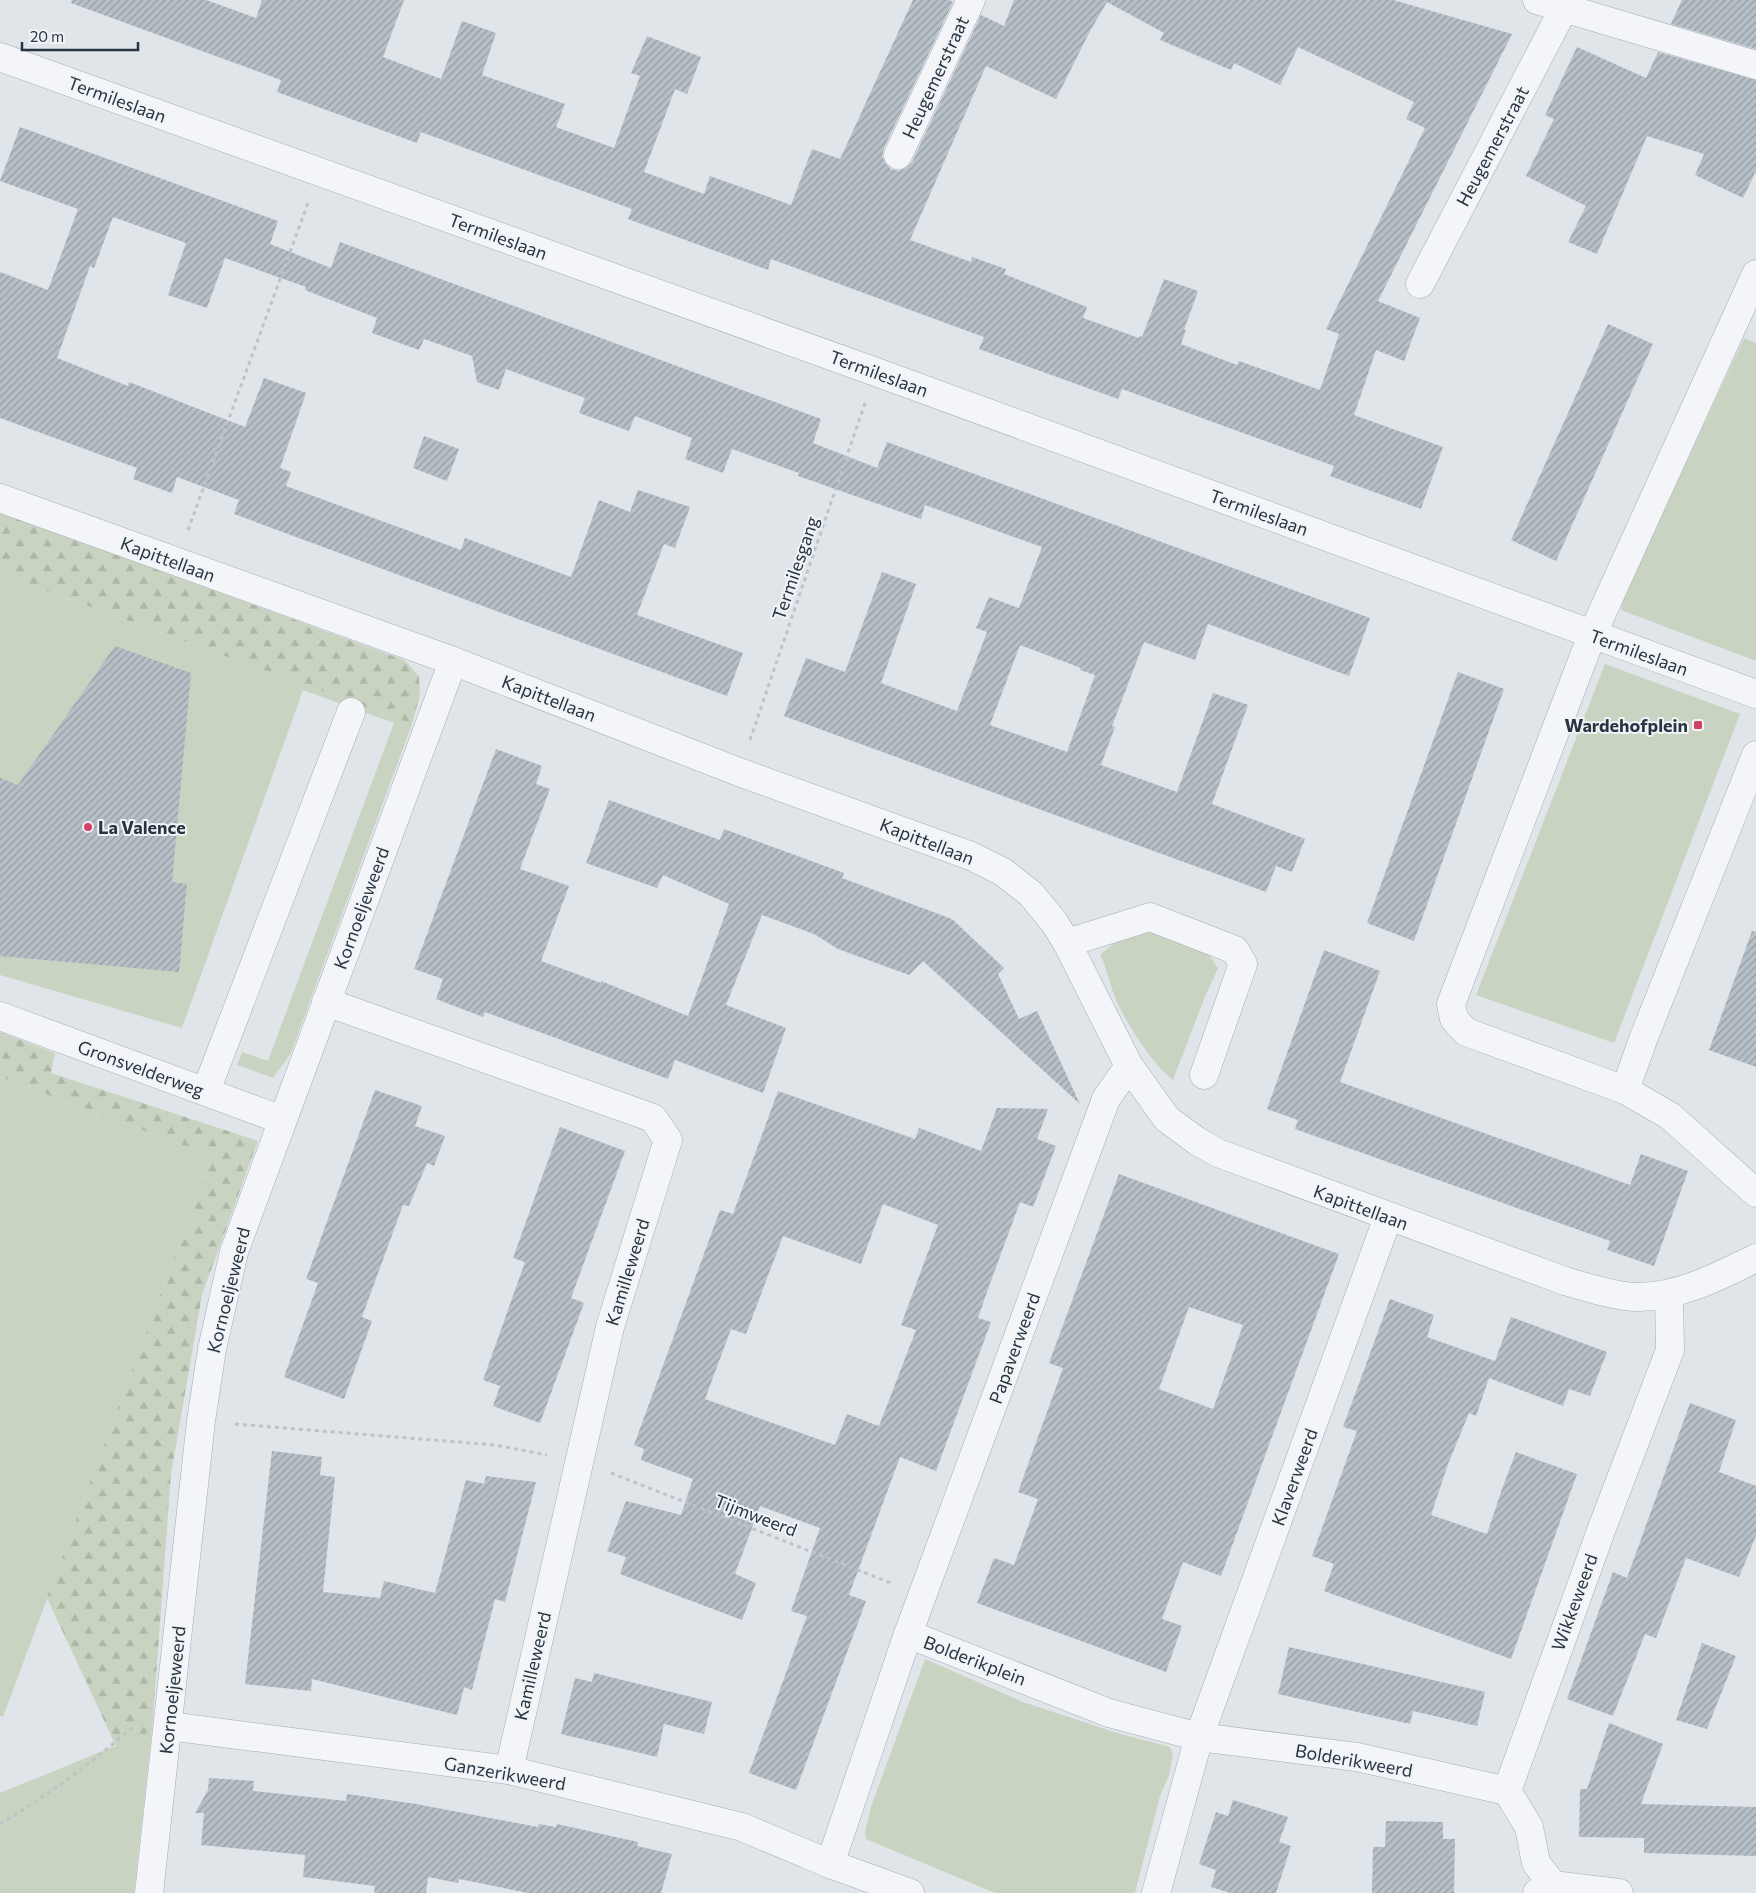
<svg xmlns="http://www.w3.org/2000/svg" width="1756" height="1893" viewBox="0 0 1756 1893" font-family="Commissioner,sans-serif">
	<defs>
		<pattern id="forest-firs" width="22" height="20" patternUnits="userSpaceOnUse" patternTransform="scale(1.25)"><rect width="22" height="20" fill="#c8d4c1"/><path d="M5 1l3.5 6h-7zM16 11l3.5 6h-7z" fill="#acb7a7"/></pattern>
		<pattern id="building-hatch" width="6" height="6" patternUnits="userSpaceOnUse" patternTransform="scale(1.25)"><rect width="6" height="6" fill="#b7bfc7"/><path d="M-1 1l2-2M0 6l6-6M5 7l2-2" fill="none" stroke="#959ca3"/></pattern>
	</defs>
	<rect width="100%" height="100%" fill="#e0e5ea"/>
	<g fill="#c8d4c1">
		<polygon points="1744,338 1756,343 1756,661 1621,610 1624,597"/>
		<polygon points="0,574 412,724 291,1053 273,1078 237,1065 242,1052 268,1061 394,723 303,690 182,1028 0,975"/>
		<polygon points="1605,664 1740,714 1614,1043 1476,995"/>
		<path d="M1143,932L1173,933L1209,955L1218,968L1204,999L1173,1080C1152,1064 1124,1020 1114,995C1109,982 1107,967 1100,955L1119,939Z"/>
		<polygon points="0,1077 212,1156 3,1717 0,1716"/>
		<polygon points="925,1659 1023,1702 1117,1733 1170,1747 1173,1755 1169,1775 1160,1796 1135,1893 995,1893 866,1839 865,1832 871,1807"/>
		<polygon points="152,1731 134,1893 0,1893 0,1793"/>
	</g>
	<g fill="url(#forest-firs)">
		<polygon points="0,512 404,660 419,676 420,695 412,724 0,574"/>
		<polygon points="0,1032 55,1053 51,1073 258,1141 202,1295 171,1474 152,1731 116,1746 47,1598 212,1156 0,1077"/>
	</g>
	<g fill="url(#building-hatch)" fill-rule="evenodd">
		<path d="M72,0H206L256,18L262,0H404L383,57L441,79L462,21L496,33L482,75L565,104L556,127L614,148L640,76L631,73L647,36L701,57L687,94L675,89L644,172L704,194L710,176L791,205L812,149L840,159L913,0H949L953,2L884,148L882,156L885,163L891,169L899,171L906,168L912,162L981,15L1004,26L1014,0H1393L1512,34L1378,301L1420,318L1404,361L1376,350L1354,415L1443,447L1421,509L1330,476L1334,466L1122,389L1118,399L979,349L984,337L771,259L768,270L732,257L628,219L632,209L421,132L417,143L277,92L281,80L71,3ZM1107,2L1164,33L1160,40L1231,70L1234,63L1280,85L1298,47L1414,102L1406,119L1425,128L1326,329L1339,334L1320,390L1239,361L1237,365L1181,344L1186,330H1184L1198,291L1164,279L1142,337L1140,336L1139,338L1083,318L1087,307L1004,274L1006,269L972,257L971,262L910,240L986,66L1056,99L1090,31Z"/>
		<polygon points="1682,0 1756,0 1756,49 1671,24"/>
		<polygon points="1577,47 1646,78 1658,52 1756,80 1756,171 1743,198 1695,175 1704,154 1647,136 1597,254 1568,242 1586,206 1526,176 1554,119 1545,115"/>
		<path d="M20,127L278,221L270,244L331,268L340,242L821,419L813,443L877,468L887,442L1370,618L1349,676L1208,624L1195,660L1144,642L1112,726L1115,727L1101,765L1177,792L1213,693L1248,705L1212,804L1305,839L1292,872L1276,866L1266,892L784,716L806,658L845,672L882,572L916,584L881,683L957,711L987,632L976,628L989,597L1019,608L1042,547L925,505L921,519L798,476L799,473L732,449L723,473L685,459L692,438L635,416L629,431L579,413L585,398L506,369L499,390L477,382L472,356L424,339L419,350L372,333L377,318L305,290L306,287L225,258L207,308L168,295L186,243L113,217L94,268L90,266L57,358L128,386L129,382L245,427L264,378L306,393L280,468L291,472L286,486L461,550L465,538L571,577L599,500L630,512L638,490L690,507L675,548L664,544L637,615L743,653L727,696L234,514L239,500L177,477L172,493L133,479L137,468L0,418V272L48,290L78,209L0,181ZM1020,645L1081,668L1080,670L1095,675L1067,752L990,725Z"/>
		<polygon points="1608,324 1653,344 1556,561 1511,540"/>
		<polygon points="424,436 459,449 447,481 413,468"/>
		<polygon points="115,646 191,673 172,882 187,884 179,972 0,956 0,778 18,785"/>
		<polygon points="1458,672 1504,689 1414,941 1367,923"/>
		<polygon points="496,749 542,766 536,784 550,789 520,869 569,886 541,961 601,983 601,981 688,1016 729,904 663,875 657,888 586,863 609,800 720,840 724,829 844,873 842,878 952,919 1004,968 998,974 1019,1019 1037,1011 1080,1104 923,961 909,975 838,949 814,934 762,915 726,1005 786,1028 763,1093 675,1060 668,1079 485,1012 483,1017 436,999 443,979 414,969"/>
		<polygon points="1752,931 1756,932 1756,1067 1709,1050"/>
		<polygon points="1324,950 1380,971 1340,1082 1630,1185 1641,1154 1688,1171 1654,1266 1607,1250 1610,1241 1295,1129 1298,1120 1267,1109"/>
		<polygon points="375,1090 422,1106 415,1126 445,1136 434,1166 427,1163 409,1206 403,1205 362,1317 372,1321 344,1399 284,1377 318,1283 306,1279"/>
		<path d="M778,1091L915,1139L919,1128L981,1151L997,1108L1048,1109L1037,1139L1056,1146L1033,1207L1020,1202L988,1289L978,1318L991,1322L936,1471L900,1457L849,1595L866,1601L796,1790L749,1773L807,1616L791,1611L820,1528L760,1506L735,1574L756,1583L742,1620L620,1574L626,1557L607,1551L626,1501L681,1515L693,1479L641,1460L644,1449L634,1445L720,1210L733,1214ZM883,1204L938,1225L901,1325L916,1330L879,1426L847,1414L835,1445L705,1399L731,1329L746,1334L783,1236L861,1264Z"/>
		<polygon points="560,1127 625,1151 571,1298 584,1303 540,1423 493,1406 500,1386 483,1380 525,1262 513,1258"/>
		<path d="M1119,1174L1339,1254L1221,1576L1183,1562L1162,1619L1182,1626L1166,1672L977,1603L994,1558L1014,1565L1038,1499L1018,1492L1063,1368L1049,1363ZM1189,1307L1243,1325L1213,1409L1159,1389Z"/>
		<polygon points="1390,1299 1434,1315 1427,1337 1495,1361 1511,1317 1607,1352 1590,1396 1569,1389 1563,1406 1489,1378 1476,1416 1469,1413 1448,1464 1431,1515 1487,1534 1502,1489 1516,1452 1577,1474 1511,1659 1324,1591 1334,1564 1312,1556 1357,1431 1343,1427"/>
		<polygon points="1690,1403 1736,1420 1719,1472 1756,1486 1756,1536 1739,1577 1686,1558 1656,1638 1645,1634 1613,1716 1567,1699 1613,1572 1627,1578"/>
		<polygon points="272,1451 322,1457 320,1475 335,1477 323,1592 380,1598 384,1581 435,1593 466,1480 484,1484 486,1476 536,1482 505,1602 495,1599 472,1690 464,1687 457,1715 312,1679 311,1691 245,1684"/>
		<polygon points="1702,1643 1736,1656 1707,1729 1676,1720"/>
		<polygon points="1289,1647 1485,1692 1477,1726 1413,1711 1410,1724 1278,1694"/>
		<polygon points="594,1673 712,1702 704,1734 664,1724 657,1757 561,1734 575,1678 592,1682"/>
		<polygon points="1609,1723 1663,1744 1641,1804 1756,1807 1756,1856 1644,1853 1644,1838 1579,1837 1580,1789 1587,1789"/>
		<polygon points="209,1778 254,1781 253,1791 346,1801 347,1794 416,1804 538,1827 539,1824 556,1827 557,1824 638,1842 637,1846 672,1854 661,1893 528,1893 459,1879 458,1883 428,1877 426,1893 374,1893 375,1886 303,1877 305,1855 201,1845 204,1813 195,1813 208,1790"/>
		<polygon points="1233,1800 1288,1817 1279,1842 1291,1846 1276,1893 1230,1893 1211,1887 1216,1870 1199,1864 1216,1812 1228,1816"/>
		<polygon points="1386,1821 1443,1822 1443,1839 1455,1839 1454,1893 1372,1893 1373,1847 1385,1847"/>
	</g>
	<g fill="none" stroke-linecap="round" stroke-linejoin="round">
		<defs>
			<g id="minor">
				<polyline points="1537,0 1756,65"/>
				<polyline points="0,57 876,372 1756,694"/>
				<polyline points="898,155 971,0"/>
				<polyline points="1756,274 1592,635 1451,1004 1454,1019 1466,1032 1625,1090 1670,1116 1756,1193"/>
				<polyline points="1420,284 1564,8"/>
				<path d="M0,498L453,661L739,772L971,856L1003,872L1031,894L1054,922L1067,943L1129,1066L1167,1119L1197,1141L1218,1153L1565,1281C1585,1287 1620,1298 1640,1297C1682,1296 1719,1276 1756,1258"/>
				<polyline points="1067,943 1150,917 1235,950 1243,964 1204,1075"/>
				<polyline points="326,1002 653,1118 668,1140 610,1327 509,1770"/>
				<polyline points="0,1016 282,1120"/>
				<polyline points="1625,1090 1644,1037 1756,755"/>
				<polyline points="206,1091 351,712"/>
				<polyline points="1388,1217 1199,1737 1357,1757 1507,1791"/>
				<polyline points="908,1634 1106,1099 1129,1066"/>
				<polyline points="169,1726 509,1770 742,1827 830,1864"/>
				<polyline points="1553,1885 1619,1893"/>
				<polyline points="149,1893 201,1421 212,1349 234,1252 453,661"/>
				<polyline points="910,1893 830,1864 908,1634 1109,1713 1199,1737 1156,1893"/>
				<polyline points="1537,1893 1553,1885 1536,1863 1529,1827 1507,1791 1602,1528 1670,1350 1669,1294"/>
			</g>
		</defs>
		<use href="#minor" stroke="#a5acb4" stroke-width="29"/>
		<g stroke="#bec3c9" stroke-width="3" stroke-dasharray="4 4" stroke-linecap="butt">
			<polyline points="188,530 308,203"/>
			<polyline points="750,740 865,403"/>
			<polyline points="235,1424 495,1445 547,1455"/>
			<polyline points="611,1473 891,1583"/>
			<path d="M0,1824C47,1796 91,1763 132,1728"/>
		</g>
		<use href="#minor" stroke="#f3f5f8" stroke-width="28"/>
	</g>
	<g fill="#d24265" stroke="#f0f4f7" stroke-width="2">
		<rect x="1693" y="720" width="10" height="10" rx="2.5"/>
		<circle cx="88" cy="827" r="5"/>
	</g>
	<g text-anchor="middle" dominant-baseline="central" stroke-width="4" stroke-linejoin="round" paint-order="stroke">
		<g font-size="18" fill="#283442" stroke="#f0f4f7">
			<text transform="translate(935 77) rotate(-65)">Heugemerstraat</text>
			<text transform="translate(117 99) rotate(20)">Termileslaan</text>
			<text transform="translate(1492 146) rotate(-62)">Heugemerstraat</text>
			<text transform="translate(498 236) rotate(20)">Termileslaan</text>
			<text transform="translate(879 373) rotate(20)">Termileslaan</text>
			<text transform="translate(1259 512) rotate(20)">Termileslaan</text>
			<text transform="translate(168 559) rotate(20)">Kapittellaan</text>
			<text transform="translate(795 568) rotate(-71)">Termilesgang</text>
			<text transform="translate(1639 652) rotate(20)">Termileslaan</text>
			<text transform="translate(549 698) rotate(21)">Kapittellaan</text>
			<text transform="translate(927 841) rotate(21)">Kapittellaan</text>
			<text transform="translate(361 908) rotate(-70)">Kornoeljeweerd</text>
			<text transform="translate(141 1068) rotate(20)">Gronsvelderweg</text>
			<text transform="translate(1361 1207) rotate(20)">Kapittellaan</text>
			<text transform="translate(627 1272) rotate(-73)">Kamilleweerd</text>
			<text transform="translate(228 1290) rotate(-76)">Kornoeljeweerd</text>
			<text transform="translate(1014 1348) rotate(-70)">Papaverweerd</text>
			<text transform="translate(1294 1477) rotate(-70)">Klaverweerd</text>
			<text transform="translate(756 1515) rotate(21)">Tijmweerd</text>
			<text transform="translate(1574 1602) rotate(-70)">Wikkeweerd</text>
			<text transform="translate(975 1660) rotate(21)">Bolderikplein</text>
			<text transform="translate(532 1666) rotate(-77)">Kamilleweerd</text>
			<text transform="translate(172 1690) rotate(-84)">Kornoeljeweerd</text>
			<text transform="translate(1354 1760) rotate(10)">Bolderikweerd</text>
			<text transform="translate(505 1773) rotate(10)">Ganzerikweerd</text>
		</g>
		<g font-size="18" font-weight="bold" fill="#283442" stroke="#f0f4f7" text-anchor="end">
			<text x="1688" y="725">Wardehofplein</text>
			<text x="98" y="827" text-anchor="start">La Valence</text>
		</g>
	</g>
	<path d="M22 42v8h116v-8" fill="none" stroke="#283442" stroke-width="2.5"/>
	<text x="30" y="42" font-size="15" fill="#283442" stroke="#f0f4f7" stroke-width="4" paint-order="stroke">20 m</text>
</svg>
